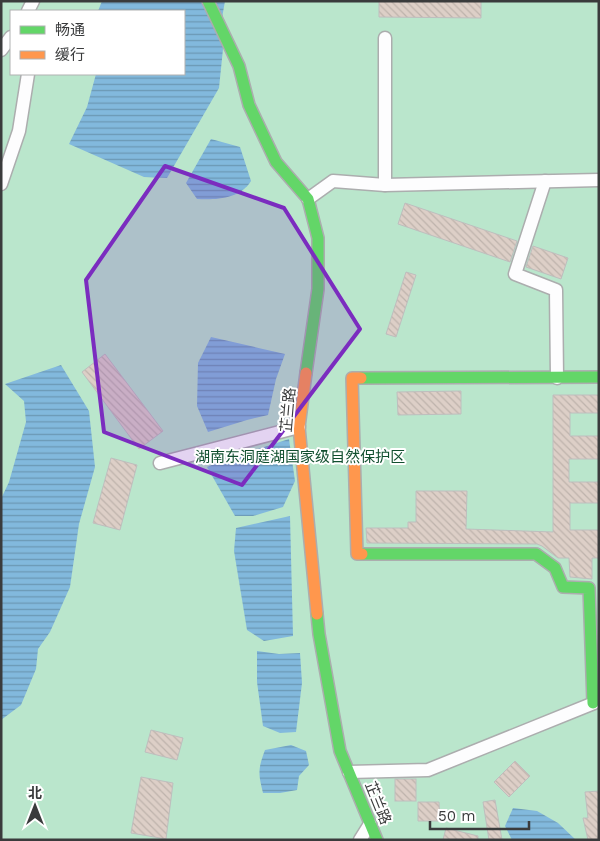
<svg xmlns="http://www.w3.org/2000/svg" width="600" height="841" viewBox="0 0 600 841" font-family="'Work Sans','Noto Sans SC',sans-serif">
	<defs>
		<pattern id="water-rules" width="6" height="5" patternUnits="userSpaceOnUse" patternTransform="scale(1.25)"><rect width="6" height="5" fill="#82b9dd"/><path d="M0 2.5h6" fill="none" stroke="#6b98b4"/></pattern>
		<pattern id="building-back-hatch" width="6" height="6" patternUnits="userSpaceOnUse" patternTransform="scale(1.25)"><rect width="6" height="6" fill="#ddcfc7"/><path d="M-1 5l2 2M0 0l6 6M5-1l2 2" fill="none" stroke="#beb3ac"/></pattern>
	</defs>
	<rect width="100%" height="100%" fill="#f3f4f6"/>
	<path fill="#bae6cc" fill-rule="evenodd" d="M1,1H599V840H1ZM11,11H184V74H11Z"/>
	<g fill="url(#water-rules)">
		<polygon points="102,1 225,1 222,18 223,49 219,88 167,178 144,177 69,144 87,107 96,74 184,74 184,11 98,11"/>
		<path d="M211,139L240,147L251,181C240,199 216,200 197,199L186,183Z"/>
		<polygon points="211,337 285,354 276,379 268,415 247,420 208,432 197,406 198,363"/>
		<polygon points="61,365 89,411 95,467 79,524 70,587 50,632 38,649 36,669 21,705 1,720 1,499 9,482 26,422 24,401 5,384"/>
		<polygon points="289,439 295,481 283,507 253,516 235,516 207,467 221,461"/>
		<polygon points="290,516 293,636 264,641 247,630 234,551 236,528"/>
		<polygon points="257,651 279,654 300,653 302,683 296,732 280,733 263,726 257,682"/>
		<path d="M291,745L306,751L309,765L299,776L297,790L280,793H263C258,773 258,769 265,750Z"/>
		<polygon points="513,808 537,811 558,823 576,840 512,840 505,826"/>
	</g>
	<g fill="url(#building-back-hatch)" stroke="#bebebe">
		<polygon points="379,1 481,1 481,18 379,17"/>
		<polygon points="405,203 517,241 510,262 398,224"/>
		<polygon points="533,246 568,258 561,279 526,267"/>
		<polygon points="406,272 416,275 396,337 386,334"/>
		<polygon points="105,354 163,431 139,449 82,372"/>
		<polygon points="461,391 461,414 398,415 397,392"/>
		<polygon points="553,395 599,395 599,413 570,413 570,436 599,436 599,459 569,459 569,482 599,482 599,503 570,503 570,530 599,530 599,558 592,558 592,579 570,577 569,558 558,558 542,546 537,544 367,543 366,528 408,528 408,522 416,522 416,491 467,491 466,529 553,532"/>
		<polygon points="111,458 137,465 120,530 93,523"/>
		<polygon points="151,730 183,738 177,760 145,752"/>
		<polygon points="515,761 530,776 509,797 494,782"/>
		<polygon points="141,777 173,783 166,839 131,833"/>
		<rect x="395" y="779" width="21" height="22"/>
		<polygon points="599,791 599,840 588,840 583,818 588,818 585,792"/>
		<polygon points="495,800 502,840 489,840 483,802"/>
		<polygon points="418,802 439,802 440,821 418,821"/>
		<polygon points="446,828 478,836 478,840 443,840"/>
	</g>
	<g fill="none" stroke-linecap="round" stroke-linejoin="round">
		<defs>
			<g id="street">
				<polyline points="28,11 33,1"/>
				<polyline points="385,38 385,185"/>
				<polyline points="1,50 11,37"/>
				<polyline points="545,181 515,274 556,290 557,378"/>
				<polyline points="1,184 19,131 28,74"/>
				<polyline points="308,199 333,181 385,185 599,180"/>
				<polyline points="160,463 299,427"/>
				<polyline points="349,772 428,770 599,701"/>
				<polyline points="360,840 370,824"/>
			</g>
			<g id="fast">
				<polyline points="208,1 239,66 249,105 276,162 308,199 318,238 318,289 306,373"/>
				<polyline points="361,378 599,377"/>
				<polyline points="362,554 536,554 555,568 563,587 589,588 593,703"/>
				<polyline points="317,614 319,634 340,751 377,840"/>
			</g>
			<g id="slow">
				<polyline points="306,373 299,427 317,614"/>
				<polyline points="361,378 352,378 357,554 362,554"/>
			</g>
		</defs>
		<use href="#street" stroke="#acadae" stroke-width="15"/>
		<use href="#fast" stroke="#acadae" stroke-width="14"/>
		<use href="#slow" stroke="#acadae" stroke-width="14"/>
		<use href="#street" stroke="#fdfdfe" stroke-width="12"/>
		<use href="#fast" stroke="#63d668" stroke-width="11"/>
		<use href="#slow" stroke="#ff974d" stroke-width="11"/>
	</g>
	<path fill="#7b2cbf" fill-opacity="0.2" stroke="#7b2cbf" stroke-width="4" stroke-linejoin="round" d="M165,166L284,208L360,329L242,485L104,432L86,280Z"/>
	<g text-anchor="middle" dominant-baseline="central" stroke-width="4" stroke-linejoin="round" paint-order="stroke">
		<g font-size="15" fill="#3a3b3c" stroke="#fff">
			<text transform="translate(288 410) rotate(-85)">芷兰路</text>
			<text transform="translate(378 803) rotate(68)">芷兰路</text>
		</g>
		<g font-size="15" fill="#114f2f" stroke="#fff">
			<text x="300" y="457">湖南东洞庭湖国家级自然保护区</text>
		</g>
	</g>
	<rect width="600" height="841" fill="none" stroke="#3a3b3c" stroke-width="5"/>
	<rect x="10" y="10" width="175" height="65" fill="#ffffff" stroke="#b0b1b1"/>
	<rect x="20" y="26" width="25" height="8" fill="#63d668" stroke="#b0b1b1"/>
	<text x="55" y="35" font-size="15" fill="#3a3b3c">畅通</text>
	<rect x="20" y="51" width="25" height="8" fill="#ff974d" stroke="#b0b1b1"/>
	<text x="55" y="60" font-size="15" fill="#3a3b3c">缓行</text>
	<g transform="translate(35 806)" stroke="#ffffff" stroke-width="4" paint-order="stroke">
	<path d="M0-4L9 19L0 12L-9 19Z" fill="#3a3b3c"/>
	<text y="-8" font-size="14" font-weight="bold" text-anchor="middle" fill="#3a3b3c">北</text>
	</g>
	<path d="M430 821v8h99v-8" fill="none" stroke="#3a3b3c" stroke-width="2.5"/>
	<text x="438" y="821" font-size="15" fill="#3a3b3c" stroke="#ffffff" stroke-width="4" paint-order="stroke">50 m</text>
</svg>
